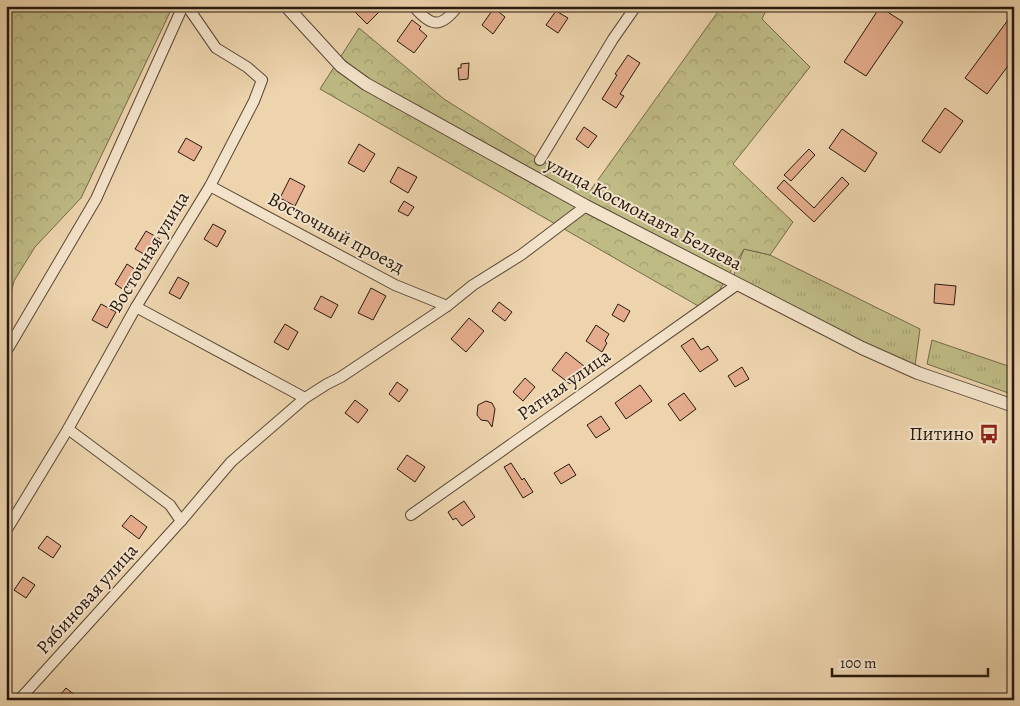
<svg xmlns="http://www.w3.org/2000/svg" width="1020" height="706" viewBox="0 0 1020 706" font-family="Alegreya,serif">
	<defs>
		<pattern id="grass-tufts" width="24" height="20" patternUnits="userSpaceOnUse" patternTransform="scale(1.25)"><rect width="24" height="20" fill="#bfbb85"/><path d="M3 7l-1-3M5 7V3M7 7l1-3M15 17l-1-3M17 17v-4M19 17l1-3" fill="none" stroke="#a4a072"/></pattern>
		<pattern id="forest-crowns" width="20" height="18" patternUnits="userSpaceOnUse" patternTransform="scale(1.25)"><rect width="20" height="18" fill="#bfbb85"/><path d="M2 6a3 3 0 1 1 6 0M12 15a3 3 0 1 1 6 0" fill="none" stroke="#a4a072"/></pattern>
	</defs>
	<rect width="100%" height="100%" fill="#edd4ad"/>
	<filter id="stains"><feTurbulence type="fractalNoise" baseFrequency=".004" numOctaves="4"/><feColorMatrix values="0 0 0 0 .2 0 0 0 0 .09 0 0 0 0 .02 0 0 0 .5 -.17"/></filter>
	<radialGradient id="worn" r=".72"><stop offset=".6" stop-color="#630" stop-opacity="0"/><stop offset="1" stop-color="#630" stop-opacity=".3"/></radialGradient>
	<g fill="url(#grass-tufts)" stroke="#746a4a">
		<polygon points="744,249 770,255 920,329 915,366 850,336 733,277"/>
		<polygon points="932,340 1014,368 1014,395 927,364"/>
	</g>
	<g fill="url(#forest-crowns)" stroke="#746a4a">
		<polygon points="6,6 173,6 81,198 35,247 14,281 6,315"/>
		<polygon points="722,6 768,6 762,19 810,67 733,164 793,222 770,255 744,249 707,311 320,89 359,28 444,99 590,191"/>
	</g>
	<g fill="#e4ac8c" stroke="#28190f">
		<polygon points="349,6 385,6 367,24"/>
		<polygon points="880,7 903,22 866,76 844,62"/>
		<polygon points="494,8 505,17 493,34 482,25"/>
		<polygon points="556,11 568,18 558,33 546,25"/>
		<polygon points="1014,12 1014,58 987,94 965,78"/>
		<polygon points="412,20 421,27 419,29 427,36 414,53 397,41"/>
		<polygon points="628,55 640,63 620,94 624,96 616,108 602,99 617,75 615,74"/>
		<polygon points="469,63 468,79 459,80 458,68 461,68 461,64"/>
		<polygon points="945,108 963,121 940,153 922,141"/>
		<polygon points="584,127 597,136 588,148 576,139"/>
		<polygon points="842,129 877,153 865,172 829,148"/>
		<polygon points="186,138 202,147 194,161 178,152"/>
		<polygon points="359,144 375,154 364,172 348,163"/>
		<polygon points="809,149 815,155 791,181 784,175"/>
		<polygon points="398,167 417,177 408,193 390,182"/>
		<polygon points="842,177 849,184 814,222 777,188 784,180 814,208"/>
		<polygon points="290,178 305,186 295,206 280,198"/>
		<polygon points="404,201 414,207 408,216 398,211"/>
		<polygon points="213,224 226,231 217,247 204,239"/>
		<polygon points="146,231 160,239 149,257 135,249"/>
		<polygon points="127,264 139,272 127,292 115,284"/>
		<polygon points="178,277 189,283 180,299 169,293"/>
		<polygon points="935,284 956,286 954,305 934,303"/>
		<polygon points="371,288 386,296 373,320 358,313"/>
		<polygon points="321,296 338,305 331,318 314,309"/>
		<polygon points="499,302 512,312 505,321 492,311"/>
		<polygon points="101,304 116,312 107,328 92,320"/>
		<polygon points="618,304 630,311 624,322 612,315"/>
		<polygon points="469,318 484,331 466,352 451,339"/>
		<polygon points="285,324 298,332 288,350 274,342"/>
		<polygon points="596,325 609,334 605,341 607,343 602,352 586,341"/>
		<polygon points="693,338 701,350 708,346 718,360 700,372 681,346"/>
		<polygon points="566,352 584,366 570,384 552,370"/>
		<polygon points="742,367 749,379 735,387 728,376"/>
		<polygon points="525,378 535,387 523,401 513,392"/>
		<polygon points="397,382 408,390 399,402 389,394"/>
		<polygon points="640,385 652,401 626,419 615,403"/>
		<polygon points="684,393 696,409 680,421 668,404"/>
		<polygon points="355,400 368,410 358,423 345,413"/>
		<polygon points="486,401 492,403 495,409 492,427 488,421 481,420 477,415 478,405"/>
		<polygon points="601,416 610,429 596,438 587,425"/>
		<polygon points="407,455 425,467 415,482 397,469"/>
		<polygon points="511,463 522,480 524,478 533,492 523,498 504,467"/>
		<polygon points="569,464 576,475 561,484 554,473"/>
		<polygon points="464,501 475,517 462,526 456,518 453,520 448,512"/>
		<polygon points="131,515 147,527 139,539 122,526"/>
		<polygon points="47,536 61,546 53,558 38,548"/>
		<polygon points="23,577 35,585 26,598 14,590"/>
		<polygon points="66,688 81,700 56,700"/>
	</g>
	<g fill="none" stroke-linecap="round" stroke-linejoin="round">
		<defs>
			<g id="minor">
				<path d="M413,6C431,26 440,30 458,6"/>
				<polyline points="540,160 613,39 636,6"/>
				<polyline points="210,186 395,285 447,306"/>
				<polyline points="136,307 305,398"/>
				<polyline points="6,352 96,199 183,6"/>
				<polyline points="68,429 170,505 181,521 231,462 305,398 327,384 341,377 447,306 473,285 521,255 586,206"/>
				<polyline points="411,515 738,284"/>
				<polyline points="6,531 68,429 136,307 210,186 254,101 262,80 247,67 216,48 187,6"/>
				<polyline points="19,700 181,521"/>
			</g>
			<polyline id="tertiary" points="286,6 341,66 366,84 586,206 862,348 918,373 1014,406"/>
		</defs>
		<use href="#minor" stroke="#594836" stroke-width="12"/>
		<use href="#tertiary" stroke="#594836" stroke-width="14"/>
		<use href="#minor" stroke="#f3e3ca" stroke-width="10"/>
		<use href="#tertiary" stroke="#f3e3ca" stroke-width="12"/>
	</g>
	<defs>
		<symbol id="bus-bare" viewBox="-9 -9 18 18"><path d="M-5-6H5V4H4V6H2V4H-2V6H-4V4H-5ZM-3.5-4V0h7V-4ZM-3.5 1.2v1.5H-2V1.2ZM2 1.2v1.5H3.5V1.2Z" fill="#8f2418" stroke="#f3e3ca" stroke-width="2.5" paint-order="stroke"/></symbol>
	</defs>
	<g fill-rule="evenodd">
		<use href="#bus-bare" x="975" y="420" width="28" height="28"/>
	</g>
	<g text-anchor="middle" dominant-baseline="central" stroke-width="4" stroke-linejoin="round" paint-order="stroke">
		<g font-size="19" fill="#28190f" stroke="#f3e3ca">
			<text transform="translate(644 214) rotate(28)">улица Космонавта Беляева</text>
			<text transform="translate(336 233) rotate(28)">Восточный проезд</text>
			<text transform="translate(149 252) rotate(-59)">Восточная улица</text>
			<text transform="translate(564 385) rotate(-35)">Ратная улица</text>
			<text transform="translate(87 599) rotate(-48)">Рябиновая улица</text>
		</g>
		<g font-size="19" fill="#28190f" stroke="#f3e3ca" text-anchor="end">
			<text x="974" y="434">Питино</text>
		</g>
	</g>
	<rect width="1020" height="706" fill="none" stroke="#edd4ad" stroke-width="25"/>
	<rect x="8" y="8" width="1005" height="691" fill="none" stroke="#28190f" stroke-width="2.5"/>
	<rect x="12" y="12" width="995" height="681" fill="none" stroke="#28190f"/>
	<path d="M832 668v8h156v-8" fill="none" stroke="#28190f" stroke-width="2.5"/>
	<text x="840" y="668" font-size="15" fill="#28190f" stroke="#f3e3ca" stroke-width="4" paint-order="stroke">100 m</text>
	<rect width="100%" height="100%" filter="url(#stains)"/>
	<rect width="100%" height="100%" fill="url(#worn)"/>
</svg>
